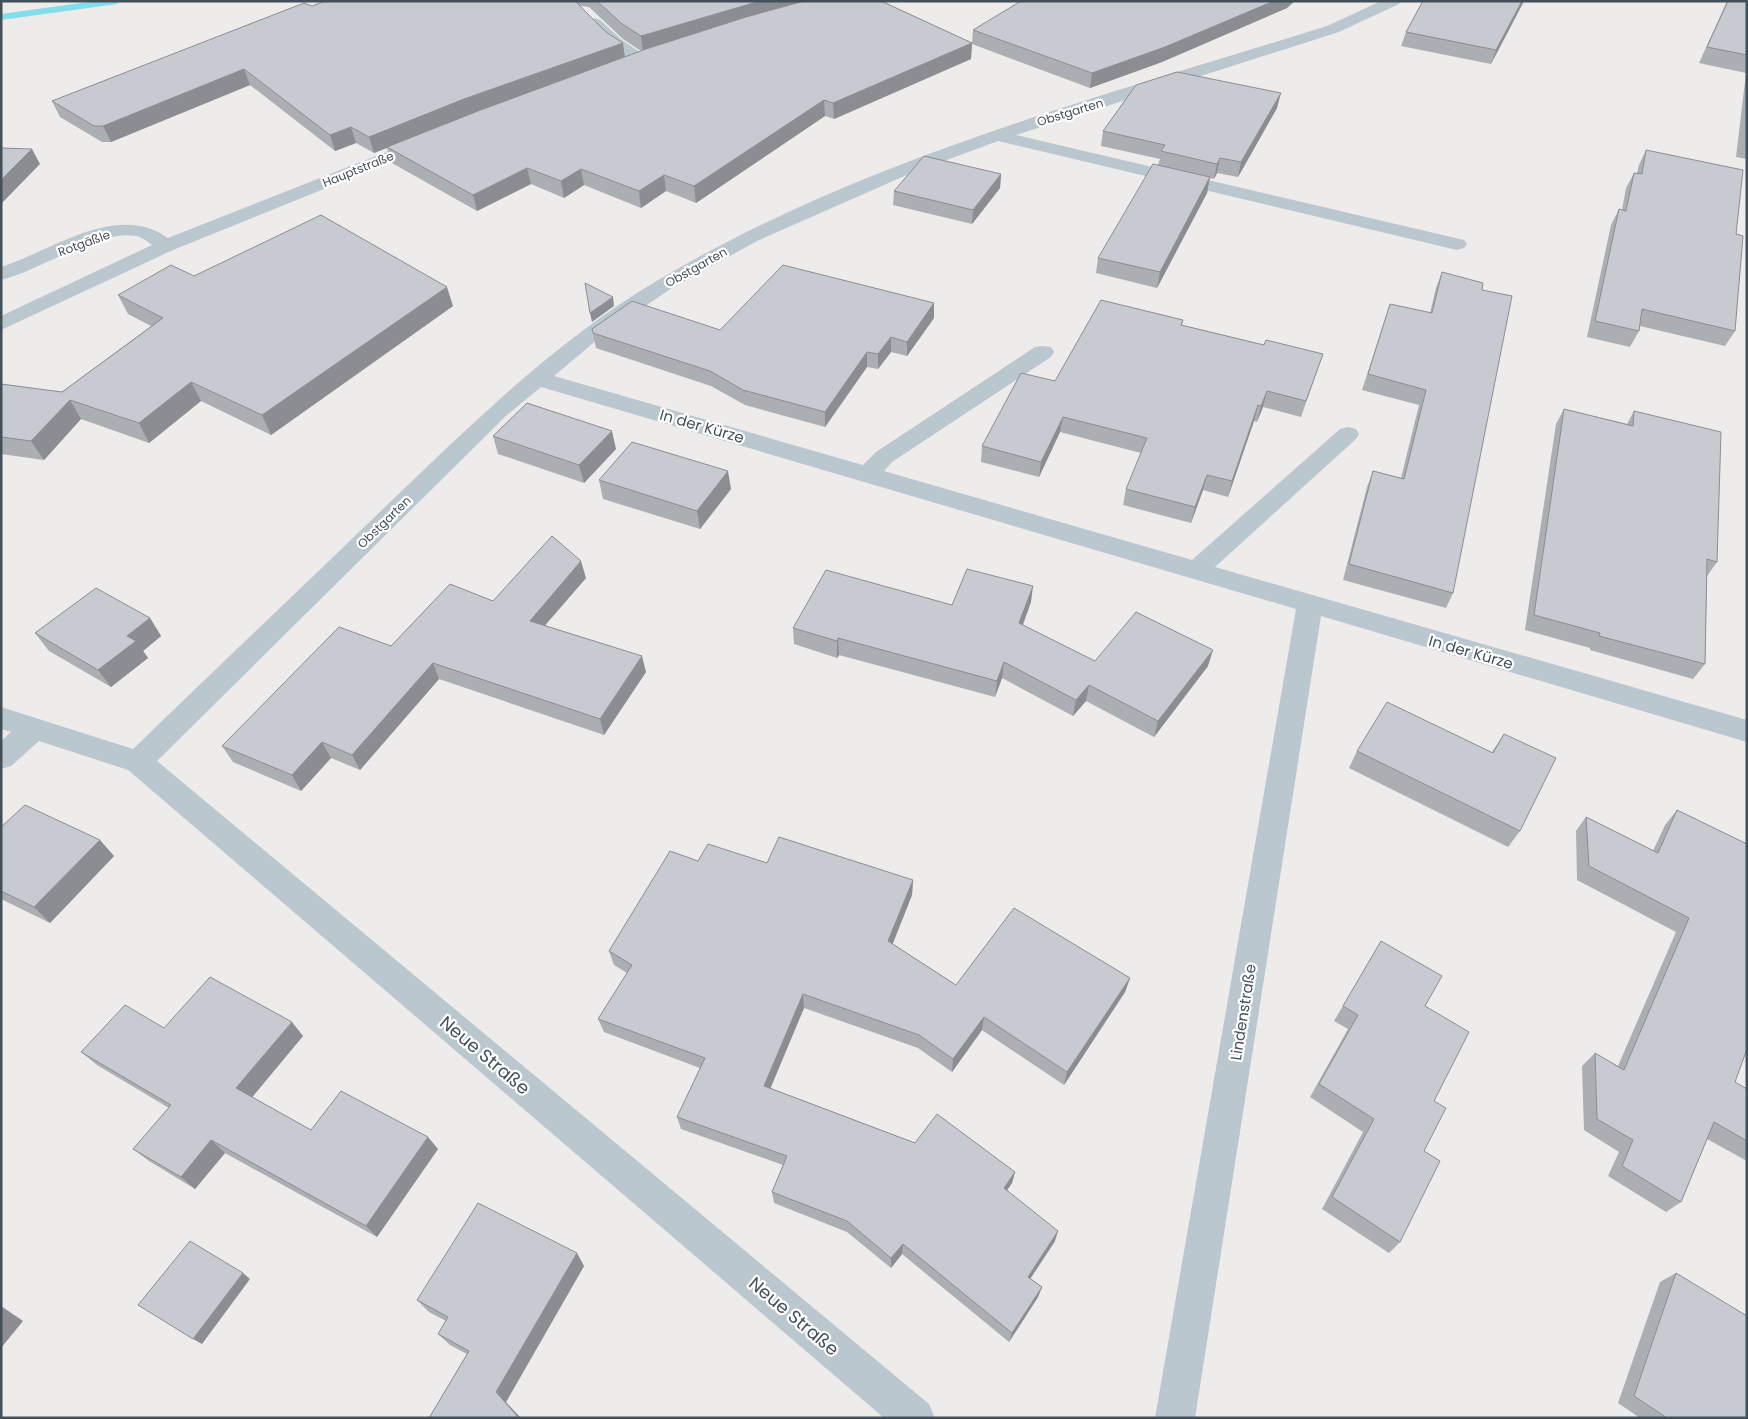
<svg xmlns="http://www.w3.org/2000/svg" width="1748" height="1419" viewBox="0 0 1748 1419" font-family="Poppins,sans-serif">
	<rect width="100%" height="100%" fill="#eeebeb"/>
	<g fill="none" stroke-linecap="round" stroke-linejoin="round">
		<polygon fill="#82dded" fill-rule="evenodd" points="96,1 121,1 117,4 1,20 1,14"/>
		<g fill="#bbc7ce" fill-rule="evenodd">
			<path d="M1381,1H1401L1399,4L1339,32L1016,135L1464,240L1467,244L1464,248L1457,250L998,141L909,174L757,241L672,288L604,334L554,376L863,465L876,452L1035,347L1043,346L1051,347L1054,352L1051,357L892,462L884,471L1192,560L1340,429L1348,427L1356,429L1359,434L1356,439L1215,567L1747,720V742L1321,616L1195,1418H1155L1296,609L541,387L507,415L157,761L929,1404L935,1418H884L128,770L39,741L11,766L1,769V741L11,732L1,729V707L133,749C217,668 302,587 386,506C472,424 557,339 660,279C866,157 1101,97 1327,26Z"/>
			<path d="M595,18L600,20L622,40L647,57L649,60L647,63C630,67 597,36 587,23L590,20Z"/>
			<path d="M424,137L430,138L433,142L430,146L173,250L1,330V316L152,245C148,242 142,237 136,236C99,229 39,271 1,280V267C51,251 117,201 168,238Z"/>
		</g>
	</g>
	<g fill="#abaeb3" fill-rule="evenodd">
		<path d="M325,1H881L972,43L973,30L1287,8L1162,62L1090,88L972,44L971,59L834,119L825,116L696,203L666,191L641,208L584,185L564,198L531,184L477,211L392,163L387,148L374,153L356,143L335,151L250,85L111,142H102L60,117L52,101ZM580,6L589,7L623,39L641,51L625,57Z"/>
		<polygon points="1420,1 1524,1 1491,64 1401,46 1406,32 1422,2"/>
		<polygon points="1727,1 1747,1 1747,159 1736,157 1746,73 1699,63"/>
		<polygon points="1277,108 1238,177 1217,173 1214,179 1210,178 1207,193 1157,288 1096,273 1098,258 1158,165 1160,159 1101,146 1103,131"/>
		<polygon points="1646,150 1736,234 1735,331 1725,346 1640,326 1639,331 1630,347 1587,337 1611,225 1619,209 1622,210 1626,188 1634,173 1637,173 1639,165"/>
		<polygon points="1001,174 1000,188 972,224 893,205 894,191"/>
		<polygon points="1442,272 1482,290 1453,593 1446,608 1343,580 1367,487 1373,471 1401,478 1419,405 1362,390 1390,304 1430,313 1436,288"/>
		<polygon points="194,276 453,306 271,435 201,401 149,443 81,419 44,460 1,454 1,384 62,392 151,326 128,314 118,295"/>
		<polygon points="934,303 934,318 907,356 891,352 878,369 867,367 825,427 745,405 711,386 596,348 592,329 720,330"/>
		<polygon points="1183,320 1182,325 1264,345 1323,354 1301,417 1263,407 1257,422 1254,421 1228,497 1203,490 1191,523 1123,505 1126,489 1141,453 1060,432 1039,477 981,462 982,446 1055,381"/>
		<polygon points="1564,409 1627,424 1634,411 1717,562 1707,576 1705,664 1693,679 1590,650 1590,648 1525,630 1556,424"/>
		<polygon points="493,436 616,449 584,483 498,454"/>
		<polygon points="599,480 731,489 700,529 603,499"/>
		<polygon points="586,578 545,625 646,672 604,735 439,679 360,770 331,758 301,791 233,762 222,746 391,646 493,601"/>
		<polygon points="1031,602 1023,625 1095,661 1208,666 1154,737 1086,701 1073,716 1002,678 995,697 839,655 837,658 794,644 793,628 952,605"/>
		<polygon points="150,618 161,636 143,651 148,658 111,687 49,651 35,633"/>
		<polygon points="1504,734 1520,831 1508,847 1349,768 1357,751 1492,752"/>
		<polygon points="1677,810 1735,1082 1747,1089 1747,1161 1707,1139 1681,1202 1666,1212 1608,1176 1619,1152 1584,1130 1582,1066 1595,1053 1618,1066 1676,932 1577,880 1576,831 1586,817 1653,851 1665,825"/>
		<polygon points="1,827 114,856 50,923 1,899"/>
		<polygon points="698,861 767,863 913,880 912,895 892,944 956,985 1130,978 1125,992 1064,1085 982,1030 952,1072 918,1048 804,1008 770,1088 915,1143 1015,1172 1012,1183 1007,1190 1055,1241 1030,1278 1042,1287 1038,1297 1009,1342 902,1254 891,1268 847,1232 774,1203 772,1192 783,1165 681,1129 677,1117 700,1068 604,1032 598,1019 627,973 614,965 609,951"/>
		<polygon points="1381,941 1425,1006 1434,1101 1424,1151 1400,1242 1389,1253 1322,1209 1363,1132 1310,1097 1348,1029 1334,1021"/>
		<polygon points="164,1028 303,1036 252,1097 311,1130 438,1149 377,1237 225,1153 195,1189 149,1161 133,1149 169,1108 97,1065 81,1052"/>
		<polygon points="584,1266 506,1402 429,1418 467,1354 450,1345 438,1334 446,1321 429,1312 417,1300"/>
		<polygon points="1676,1273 1747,1418 1640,1418 1618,1403 1660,1282"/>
	</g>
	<g fill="#8b8d92">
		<polygon points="760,1 812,1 643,52 641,36"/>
		<polygon points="1274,1 1295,1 1287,8 1162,62 1090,88 1092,73"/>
		<polygon points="1522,1 1524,1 1491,64 1496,50"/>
		<polygon points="623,43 625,58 468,115 374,153 369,137 464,99"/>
		<polygon points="972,43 971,59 834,119 833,103"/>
		<polygon points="244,69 250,85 111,142 103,126"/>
		<polygon points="1281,93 1277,108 1238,177 1241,162"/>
		<polygon points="824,100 825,116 696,203 694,186"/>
		<polygon points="351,127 356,143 335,151 330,135"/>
		<polygon points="32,149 40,164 1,204 1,180"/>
		<polygon points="1220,158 1217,173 1214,179 1217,164"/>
		<polygon points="527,168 531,184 477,211 473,195"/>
		<polygon points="581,169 584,185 564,198 561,181"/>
		<polygon points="1001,174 1000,188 972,224 973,210"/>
		<polygon points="664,175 666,191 641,208 639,191"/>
		<polygon points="1210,177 1207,193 1157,288 1160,272"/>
		<polygon points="447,287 453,306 271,435 262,415"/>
		<polygon points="613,297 614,306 592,322 590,313"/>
		<polygon points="934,303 934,318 907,356 907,342"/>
		<polygon points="891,337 891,352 878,369 878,354"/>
		<polygon points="867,352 867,367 825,427 825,412"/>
		<polygon points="191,382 201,401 149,443 139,423"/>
		<polygon points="1267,391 1263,407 1257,422 1261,406"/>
		<polygon points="70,400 81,419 44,460 31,441"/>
		<polygon points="1258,405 1254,421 1228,497 1232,481"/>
		<polygon points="1063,417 1060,432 1039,477 1041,462"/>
		<polygon points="612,431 616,449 584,483 579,465"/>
		<polygon points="728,471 731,489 700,529 697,511"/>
		<polygon points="1207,475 1203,490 1191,523 1195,507"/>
		<polygon points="581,561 586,578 535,637 530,621"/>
		<polygon points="1033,586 1031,602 1017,639 1019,623"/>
		<polygon points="150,618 161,636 143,651 148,658 111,687 98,670 127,636"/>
		<polygon points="838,638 839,655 837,658 837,641"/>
		<polygon points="1213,650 1208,666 1154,737 1158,721"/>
		<polygon points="642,656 646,672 604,735 600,719"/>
		<polygon points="1004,662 1002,678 995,697 997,681"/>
		<polygon points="433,663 439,679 360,770 352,755"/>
		<polygon points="1089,685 1086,701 1073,716 1076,700"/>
		<polygon points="322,742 331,758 301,791 292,775"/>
		<polygon points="100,840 114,856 50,923 34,907"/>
		<polygon points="913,880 912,895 888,956 888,941"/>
		<polygon points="1130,978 1125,992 1064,1085 1067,1072"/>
		<polygon points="803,994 804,1008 766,1099 764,1086"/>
		<polygon points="984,1017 982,1030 952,1072 953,1059"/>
		<polygon points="292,1022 303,1036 249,1101 236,1088"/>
		<polygon points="428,1137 438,1149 377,1237 366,1226"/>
		<polygon points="211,1140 225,1153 195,1189 181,1177"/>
		<polygon points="1015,1172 1012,1183 1001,1199 1004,1188"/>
		<polygon points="1058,1231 1055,1241 1025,1287 1028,1277"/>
		<polygon points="903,1244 902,1254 891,1268 891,1258"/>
		<polygon points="577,1253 584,1266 506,1402 521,1418 519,1418 496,1392"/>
		<polygon points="243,1273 250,1279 202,1344 193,1339"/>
		<polygon points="1042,1287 1038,1297 1009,1342 1012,1333"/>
		<polygon points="1,1306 23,1321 1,1348"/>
	</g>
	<g fill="#c7cad0" stroke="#8b8d92">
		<polygon points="325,1 575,1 606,32 623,43 464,99 369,137 351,127 330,135 244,69 103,126 94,126 52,101 304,3 312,6"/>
		<polygon points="597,1 760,1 641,36 621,23"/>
		<polygon points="804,1 881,1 972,43 833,103 824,100 694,186 664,175 639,191 581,169 561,181 527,168 473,195 387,147 478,111 646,49 746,17"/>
		<polygon points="1021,1 1274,1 1165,47 1092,73 973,30"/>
		<polygon points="1423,1 1522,1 1496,50 1406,32"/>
		<polygon points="1728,1 1747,1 1747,55 1707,47"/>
		<polygon points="1177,72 1281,93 1241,162 1220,158 1217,164 1161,151 1165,145 1103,131 1136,85"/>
		<polygon points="1,148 32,149 1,180"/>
		<polygon points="1646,150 1743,170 1736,234 1743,236 1735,331 1642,309 1639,331 1595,321 1619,209 1626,211 1634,173 1642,174"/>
		<polygon points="924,156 1001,174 973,210 894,191"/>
		<polygon points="1153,164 1210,177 1160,272 1098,258"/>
		<polygon points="321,215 447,287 262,415 191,382 139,423 70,400 31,441 1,437 1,384 62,392 163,318 118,295 171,265 194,276"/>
		<polygon points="783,265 934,303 907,342 891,337 878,354 867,352 825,412 743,390 710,371 593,333 592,329 632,301 720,330"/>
		<polygon points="1442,272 1483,283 1482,290 1512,296 1453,593 1349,564 1373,471 1404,479 1426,390 1368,374 1390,304 1432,313"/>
		<polygon points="585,283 613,297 590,313"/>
		<polygon points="1101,300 1183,320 1181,325 1264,345 1266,340 1323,354 1306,401 1267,391 1261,406 1258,405 1232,481 1207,475 1195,507 1126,489 1147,438 1063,417 1041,462 982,446 1021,373 1055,381"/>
		<polygon points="527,403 612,431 579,465 493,436"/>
		<polygon points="1564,409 1633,426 1634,411 1721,432 1717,562 1707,559 1705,664 1599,636 1600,633 1534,615"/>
		<polygon points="632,442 728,471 697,511 599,480"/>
		<polygon points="552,536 581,561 530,621 642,656 600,719 433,663 352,755 322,742 292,775 222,746 339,627 391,646 450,584 493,601"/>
		<polygon points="967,569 1033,586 1019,623 1095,661 1136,612 1213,650 1158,721 1089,685 1076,700 1004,662 997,681 838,638 837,641 793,628 826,570 952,605"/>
		<polygon points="96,588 150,618 127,636 136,641 98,670 35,633"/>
		<polygon points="1387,702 1493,753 1504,734 1556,758 1520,831 1357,751"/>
		<polygon points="25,805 100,840 34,907 1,891 1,827"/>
		<polygon points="1677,810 1747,844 1747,1049 1735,1082 1747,1089 1747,1141 1714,1122 1681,1202 1622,1166 1633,1140 1597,1119 1595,1053 1624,1070 1689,918 1589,866 1586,817 1658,853"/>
		<polygon points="779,837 913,880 888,941 956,985 1014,908 1130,978 1067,1072 984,1017 953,1059 919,1035 803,994 764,1086 915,1143 937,1114 1015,1172 1004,1188 1058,1231 1028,1277 1042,1287 1012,1333 903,1244 891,1258 847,1221 772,1192 787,1156 677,1117 705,1058 598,1019 632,965 609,951 670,851 698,861 708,844 767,863"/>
		<polygon points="1381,941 1442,976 1425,1006 1469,1032 1434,1101 1446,1108 1424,1151 1440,1161 1400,1242 1332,1197 1374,1119 1319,1084 1358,1015 1343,1006"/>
		<polygon points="210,977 292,1022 236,1088 311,1130 341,1091 428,1137 366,1226 211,1140 181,1177 133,1149 171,1105 81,1052 125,1005 164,1028"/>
		<polygon points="478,1203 577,1253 496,1392 519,1418 429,1418 469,1351 438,1334 448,1317 417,1300"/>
		<polygon points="190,1241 243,1273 193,1339 138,1305"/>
		<polygon points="1676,1273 1747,1316 1747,1418 1667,1418 1634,1396"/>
	</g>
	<g text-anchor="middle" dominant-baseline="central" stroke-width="4.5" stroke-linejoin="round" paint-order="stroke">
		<g font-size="12" fill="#435059" stroke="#fff">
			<text transform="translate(1070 112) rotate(-17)">Obstgarten</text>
			<text transform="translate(358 169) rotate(-22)">Hauptstraße</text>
			<text transform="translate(84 243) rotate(-20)">Rotgäßle</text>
			<text transform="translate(696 267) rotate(-29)">Obstgarten</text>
			<text transform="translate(384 522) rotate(-44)">Obstgarten</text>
		</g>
		<g font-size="15" fill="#435059" stroke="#fff">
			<text transform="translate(702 426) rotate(16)">In der Kürze</text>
			<text transform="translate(1471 652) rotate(16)">In der Kürze</text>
			<text transform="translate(1243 1012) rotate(-81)">Lindenstraße</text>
		</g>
		<g font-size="18" fill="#435059" stroke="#fff">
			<text transform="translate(485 1055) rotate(40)">Neue Straße</text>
			<text transform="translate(794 1316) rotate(40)">Neue Straße</text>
		</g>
	</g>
	<rect width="1748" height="1419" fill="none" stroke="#435059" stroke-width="5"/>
</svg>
